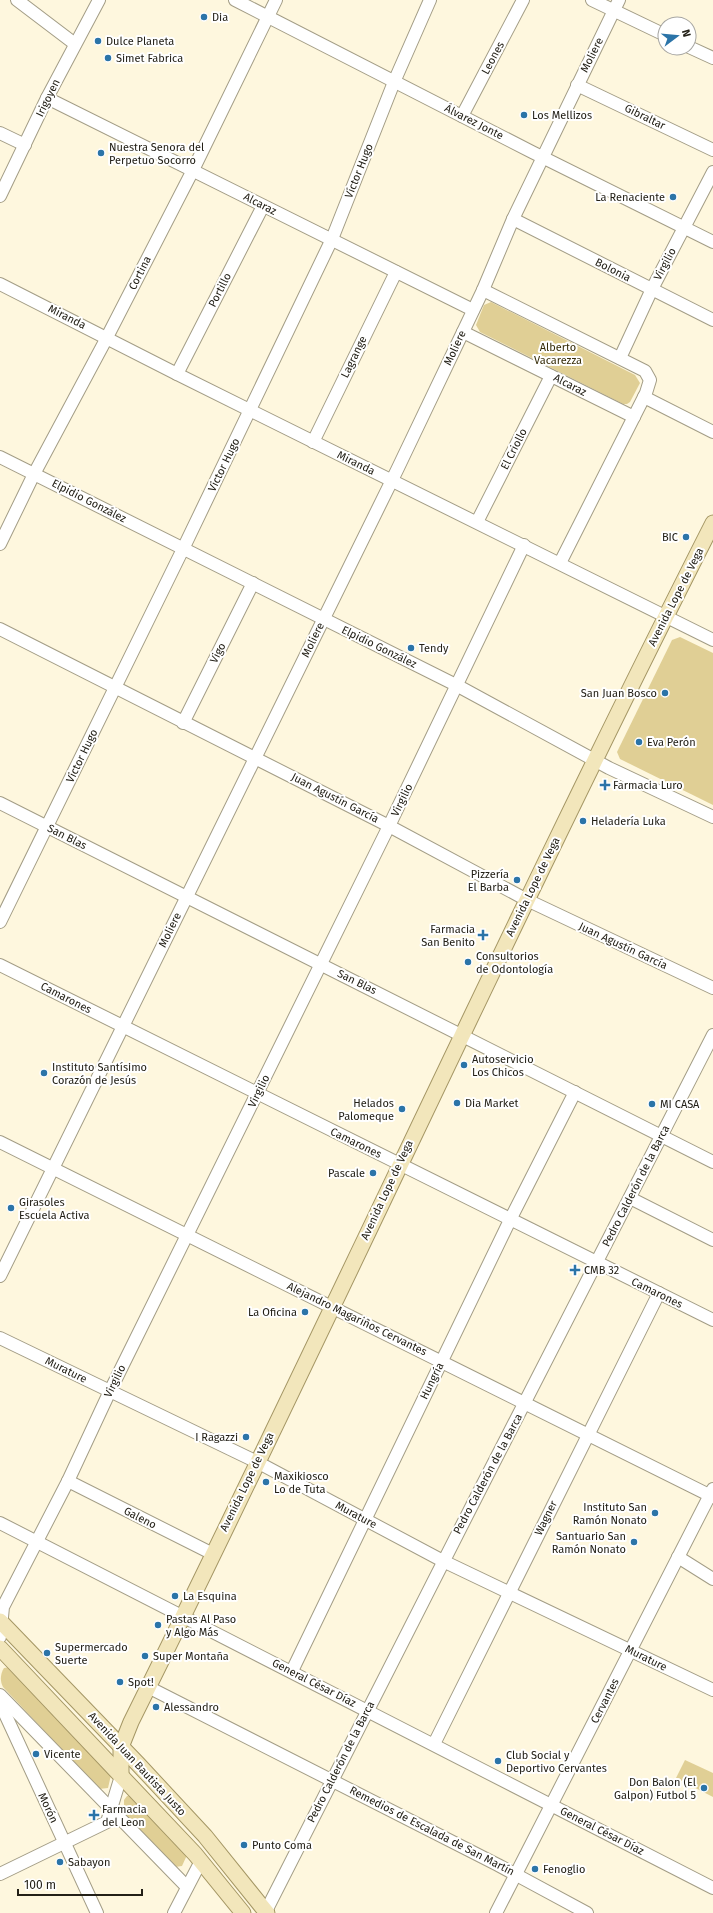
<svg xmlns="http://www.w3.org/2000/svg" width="713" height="1913" viewBox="0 0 713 1913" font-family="'Fira Sans',sans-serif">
	<rect width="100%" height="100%" fill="#fef7de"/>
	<g fill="#e0cf95">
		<polygon points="491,302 635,375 640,383 630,402 627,404 623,404 480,332 476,325 484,305"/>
		<polygon points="680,637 713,653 713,805 620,759 617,752 672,640"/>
		<path d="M10,1667L111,1775L108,1788L99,1789L3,1687C0,1682 0,1674 4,1668Z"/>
		<polygon points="685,1760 713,1773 713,1797 676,1778"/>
		<polygon points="132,1795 187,1855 182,1866 175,1867 124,1815 124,1800 127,1796"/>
	</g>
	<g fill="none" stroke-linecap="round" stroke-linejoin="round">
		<defs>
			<g id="minor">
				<polyline points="17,0 75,44"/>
				<polyline points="235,0 532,152 713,242"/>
				<polyline points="592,0 665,35"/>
				<polyline points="689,47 713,58"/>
				<polyline points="577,85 713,150"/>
				<polyline points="47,98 473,310"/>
				<polyline points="462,116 523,0"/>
				<polyline points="0,133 25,145"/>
				<polyline points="0,196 47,98 99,0"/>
				<polyline points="513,219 713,320"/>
				<polyline points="0,284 177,374 713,640"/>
				<polyline points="483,290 645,371 650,380 646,393 560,563"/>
				<polyline points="463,332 634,417"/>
				<polyline points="620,358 652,289 713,172"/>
				<polyline points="177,374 263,206"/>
				<polyline points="644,397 713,432"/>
				<polyline points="313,442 396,272"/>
				<polyline points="0,457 458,686 609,768 713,817"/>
				<polyline points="477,522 551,376"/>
				<polyline points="0,544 34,474 103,345 193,170 276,0"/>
				<polyline points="0,629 389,826 527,900 713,988"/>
				<polyline points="183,723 253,583"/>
				<polyline points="0,803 713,1162"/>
				<polyline points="0,922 183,549 332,239 394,82 430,0"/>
				<polyline points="0,965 713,1320"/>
				<polyline points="0,1142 713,1497"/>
				<polyline points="630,1198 713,1240"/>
				<polyline points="0,1276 397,470 483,290 513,219 619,0"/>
				<polyline points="0,1338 257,1462 443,1561 713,1690"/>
				<polyline points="68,1481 213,1554"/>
				<polyline points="0,1523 713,1888"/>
				<polyline points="678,1557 713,1579"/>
				<polyline points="0,1637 3,1607 68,1481 110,1391 389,826 524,545"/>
				<polyline points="292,1671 510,1220 575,1092"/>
				<polyline points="148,1687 498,1865 587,1913"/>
				<polyline points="0,1695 187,1887"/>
				<polyline points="0,1703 97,1913"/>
				<polyline points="434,1744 659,1293"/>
				<polyline points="0,1874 107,1822 121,1776"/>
				<polyline points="174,1913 201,1861"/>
				<path d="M265,1913C412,1619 564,1328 713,1035"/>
				<polyline points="496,1913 713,1489"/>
			</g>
			<g id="major">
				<polyline points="0,1621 138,1764 205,1836 267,1913"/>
				<polyline points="0,1648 195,1854 243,1913"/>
				<path d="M121,1776V1747L131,1722C329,1324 512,919 713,523"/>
			</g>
		</defs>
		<use href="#minor" stroke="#a39d86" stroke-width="14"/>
		<use href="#major" stroke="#a49664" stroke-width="17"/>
		<use href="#minor" stroke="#fff" stroke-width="12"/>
		<use href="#major" stroke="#f2e6bb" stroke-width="15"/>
	</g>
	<g fill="#2b74a8" stroke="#fff" stroke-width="1.5">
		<circle cx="204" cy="17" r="4"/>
		<circle cx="98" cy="41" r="4"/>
		<circle cx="108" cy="58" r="4"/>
		<circle cx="524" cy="115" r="4"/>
		<circle cx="101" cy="153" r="4"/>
		<circle cx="673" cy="197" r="4"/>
		<circle cx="686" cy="537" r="4"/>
		<circle cx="411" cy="648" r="4"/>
		<circle cx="665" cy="693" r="4"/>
		<circle cx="639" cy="742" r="4"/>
		<path d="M603 779h4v4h4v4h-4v4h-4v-4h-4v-4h4z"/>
		<circle cx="583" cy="821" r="4"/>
		<circle cx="517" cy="880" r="4"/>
		<path d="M481 929h4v4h4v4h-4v4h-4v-4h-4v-4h4z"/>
		<circle cx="468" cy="962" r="4"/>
		<circle cx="464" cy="1065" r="4"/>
		<circle cx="44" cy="1073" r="4"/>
		<circle cx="457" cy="1103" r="4"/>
		<circle cx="652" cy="1104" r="4"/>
		<circle cx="402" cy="1109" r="4"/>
		<circle cx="373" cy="1173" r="4"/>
		<circle cx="11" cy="1208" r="4"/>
		<path d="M573 1264h4v4h4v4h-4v4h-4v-4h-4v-4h4z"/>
		<circle cx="305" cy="1312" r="4"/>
		<circle cx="246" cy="1437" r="4"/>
		<circle cx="266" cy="1482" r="4"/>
		<circle cx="655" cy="1513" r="4"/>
		<circle cx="634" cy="1542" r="4"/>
		<circle cx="175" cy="1596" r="4"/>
		<circle cx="158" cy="1625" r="4"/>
		<circle cx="47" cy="1653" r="4"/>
		<circle cx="145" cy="1656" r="4"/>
		<circle cx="120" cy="1682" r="4"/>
		<circle cx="156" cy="1707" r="4"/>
		<circle cx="36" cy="1754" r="4"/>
		<circle cx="498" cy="1761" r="4"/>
		<circle cx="704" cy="1788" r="4"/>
		<path d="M92 1809h4v4h4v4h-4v4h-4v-4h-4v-4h4z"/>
		<circle cx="244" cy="1845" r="4"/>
		<circle cx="60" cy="1862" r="4"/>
		<circle cx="535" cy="1869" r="4"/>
	</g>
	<g text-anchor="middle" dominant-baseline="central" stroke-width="4" stroke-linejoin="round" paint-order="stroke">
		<g font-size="11" fill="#232017" stroke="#fff" text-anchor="start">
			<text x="212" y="17">Dia</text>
			<text x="106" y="41">Dulce Planeta</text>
			<text x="116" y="58">Simet Fabrica</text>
			<text x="532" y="115">Los Mellizos</text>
			<text x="109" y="147">Nuestra Senora del<tspan x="109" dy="13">Perpetuo Socorro</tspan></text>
			<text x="665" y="197" text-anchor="end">La Renaciente</text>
			<text x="678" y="537" text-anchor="end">BIC</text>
			<text x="419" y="648">Tendy</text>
			<text x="657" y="693" text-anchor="end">San Juan Bosco</text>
			<text x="647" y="742">Eva Perón</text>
			<text x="613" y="785">Farmacia Luro</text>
			<text x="591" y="821">Heladería Luka</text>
			<text x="509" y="874" text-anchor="end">Pizzería<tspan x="509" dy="13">El Barba</tspan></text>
			<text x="475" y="929" text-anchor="end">Farmacia<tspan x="475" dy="13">San Benito</tspan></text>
			<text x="476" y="956">Consultorios<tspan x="476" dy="13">de Odontología</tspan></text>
			<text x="472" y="1059">Autoservicio<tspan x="472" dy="13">Los Chicos</tspan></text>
			<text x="52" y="1067">Instituto Santísimo<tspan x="52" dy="13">Corazón de Jesús</tspan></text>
			<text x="394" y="1103" text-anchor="end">Helados<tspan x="394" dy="13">Palomeque</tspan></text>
			<text x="465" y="1103">Dia Market</text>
			<text x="660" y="1104">MI CASA</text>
			<text x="365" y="1173" text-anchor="end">Pascale</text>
			<text x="19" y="1202">Girasoles<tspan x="19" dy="13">Escuela Activa</tspan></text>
			<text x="584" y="1270">CMB 32</text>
			<text x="297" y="1312" text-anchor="end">La Oficina</text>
			<text x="238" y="1437" text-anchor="end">I Ragazzi</text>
			<text x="274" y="1476">Maxikiosco<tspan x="274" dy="13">Lo de Tuta</tspan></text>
			<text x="647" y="1507" text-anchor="end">Instituto San<tspan x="647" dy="13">Ramón Nonato</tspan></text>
			<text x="626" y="1536" text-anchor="end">Santuario San<tspan x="626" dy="13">Ramón Nonato</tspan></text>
			<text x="183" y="1596">La Esquina</text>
			<text x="166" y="1619">Pastas Al Paso<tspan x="166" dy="13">y Algo Más</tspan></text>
			<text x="55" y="1647">Supermercado<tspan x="55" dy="13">Suerte</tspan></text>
			<text x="153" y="1656">Super Montaña</text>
			<text x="128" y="1682">Spot!</text>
			<text x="164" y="1707">Alessandro</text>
			<text x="44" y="1754">Vicente</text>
			<text x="506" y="1755">Club Social y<tspan x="506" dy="13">Deportivo Cervantes</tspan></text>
			<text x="696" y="1782" text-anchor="end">Don Balon (El<tspan x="696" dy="13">Galpon) Futbol 5</tspan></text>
			<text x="102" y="1809">Farmacia<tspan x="102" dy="13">del Leon</tspan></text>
			<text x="252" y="1845">Punto Coma</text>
			<text x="68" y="1862">Sabayon</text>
			<text x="543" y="1869">Fenoglio</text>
		</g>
		<g font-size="11" fill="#232017" stroke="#fff">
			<text transform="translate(592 55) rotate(-63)">Moliere</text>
			<text transform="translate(493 58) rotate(-62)">Leones</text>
			<text transform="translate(48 98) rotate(-64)">Irigoyen</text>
			<text transform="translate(645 117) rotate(26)">Gibraltar</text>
			<text transform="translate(474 122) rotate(27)">Álvarez Jonte</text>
			<text transform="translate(359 171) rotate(-68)">Víctor Hugo</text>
			<text transform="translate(260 204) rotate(27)">Alcaraz</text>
			<text transform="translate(665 264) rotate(-62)">Virgilio</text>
			<text transform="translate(613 270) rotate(27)">Bolonia</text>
			<text transform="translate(140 273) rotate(-63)">Cortina</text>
			<text transform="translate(220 290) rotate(-63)">Portillo</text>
			<text transform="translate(67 317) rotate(27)">Miranda</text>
			<text transform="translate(455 348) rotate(-65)">Moliere</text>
			<text transform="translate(354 357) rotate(-64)">Lagrange</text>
			<text transform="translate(570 385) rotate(27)">Alcaraz</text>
			<text transform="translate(514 449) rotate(-63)">El Criollo</text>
			<text transform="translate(356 463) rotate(26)">Miranda</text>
			<text transform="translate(224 465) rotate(-64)">Víctor Hugo</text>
			<text transform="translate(89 501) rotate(27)">Elpidio González</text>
			<text transform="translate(676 597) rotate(-63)">Avenida Lope de Vega</text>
			<text transform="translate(313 640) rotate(-64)">Moliere</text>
			<text transform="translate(379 647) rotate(26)">Elpidio González</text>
			<text transform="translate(218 653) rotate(-63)">Vigo</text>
			<text transform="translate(82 756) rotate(-64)">Víctor Hugo</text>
			<text transform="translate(335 798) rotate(27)">Juan Agustín García</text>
			<text transform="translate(402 800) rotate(-64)">Virgilio</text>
			<text transform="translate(67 837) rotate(27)">San Blas</text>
			<text transform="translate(533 887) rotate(-64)">Avenida Lope de Vega</text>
			<text transform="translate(170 930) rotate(-64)">Moliere</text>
			<text transform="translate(623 946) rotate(25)">Juan Agustín García</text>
			<text transform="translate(357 982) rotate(26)">San Blas</text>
			<text transform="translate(66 998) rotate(27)">Camarones</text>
			<text transform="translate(259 1091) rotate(-64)">Virgilio</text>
			<text transform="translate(356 1143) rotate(26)">Camarones</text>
			<text transform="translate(636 1186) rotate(-63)">Pedro Calderón de la Barca</text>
			<text transform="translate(387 1190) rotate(-65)">Avenida Lope de Vega</text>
			<text transform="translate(657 1293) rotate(26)">Camarones</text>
			<text transform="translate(357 1319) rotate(26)">Alejandro Magariños Cervantes</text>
			<text transform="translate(66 1370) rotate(26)">Murature</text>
			<text transform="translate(115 1381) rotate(-64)">Virgilio</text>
			<text transform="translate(432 1381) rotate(-64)">Hungría</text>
			<text transform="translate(488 1474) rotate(-62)">Pedro Calderón de la Barca</text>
			<text transform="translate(247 1482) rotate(-64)">Avenida Lope de Vega</text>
			<text transform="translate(356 1515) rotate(28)">Murature</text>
			<text transform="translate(140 1518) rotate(27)">Galeno</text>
			<text transform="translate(546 1518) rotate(-64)">Wagner</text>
			<text transform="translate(646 1658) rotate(26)">Murature</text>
			<text transform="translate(314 1683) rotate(27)">General César Díaz</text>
			<text transform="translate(605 1701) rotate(-63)">Cervantes</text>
			<text transform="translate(341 1762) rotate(-63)">Pedro Calderón de la Barca</text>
			<text transform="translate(137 1764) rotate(47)">Avenida Juan Bautista Justo</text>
			<text transform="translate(48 1808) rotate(65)">Morón</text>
			<text transform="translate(432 1831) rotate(27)">Remedios de Escalada de San Martín</text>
			<text transform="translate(602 1831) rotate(27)">General César Díaz</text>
		</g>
		<g font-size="11" fill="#362c08" stroke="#fff">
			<text x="558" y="347">Alberto<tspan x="558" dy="13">Vacarezza</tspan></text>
		</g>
	</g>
	<g transform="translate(677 36) rotate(74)"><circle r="19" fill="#ffffff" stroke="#a7a6a2"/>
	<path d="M0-3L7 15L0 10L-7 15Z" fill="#2b74a8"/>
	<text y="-6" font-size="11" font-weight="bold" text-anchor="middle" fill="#232017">N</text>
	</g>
	<path d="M18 1889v6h124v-6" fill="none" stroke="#232017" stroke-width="2"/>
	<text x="24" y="1889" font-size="12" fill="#232017" stroke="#ffffff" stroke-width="3" paint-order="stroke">100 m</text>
</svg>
